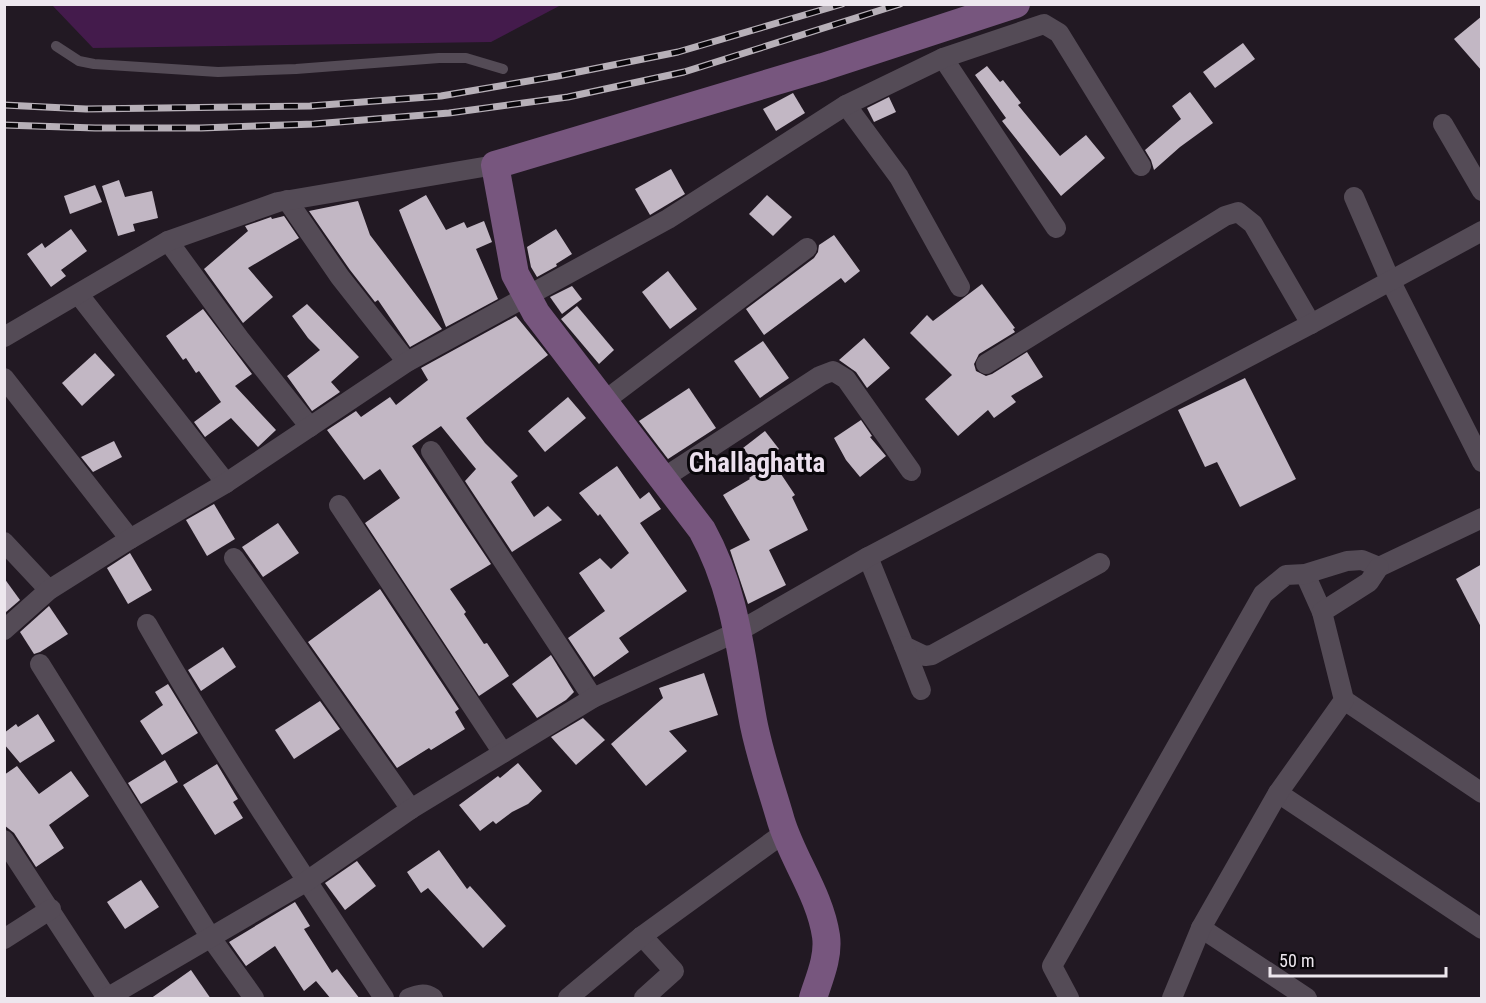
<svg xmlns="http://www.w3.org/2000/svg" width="1486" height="1003" viewBox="0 0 1486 1003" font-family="'Roboto Condensed',sans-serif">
	<rect width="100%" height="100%" fill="#221923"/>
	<polygon fill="#441b4c" points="52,5 561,5 491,42 93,48"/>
	<g fill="#c2b7c4">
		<polygon points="1482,16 1482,71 1454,39"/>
		<polygon points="1243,43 1255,59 1215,88 1203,72"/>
		<polygon points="987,66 1000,82 1003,80 1021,103 1018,105 1060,156 1086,135 1105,158 1061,196 1002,121 1006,118 975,75"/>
		<polygon points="1190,92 1213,123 1180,147 1154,170 1151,160 1145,150 1181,119 1172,106"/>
		<polygon points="793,93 805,113 776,131 763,109"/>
		<polygon points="889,97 896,112 874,122 867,108"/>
		<polygon points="671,169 685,194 650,215 635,189"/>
		<polygon points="119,180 125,197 152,191 158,218 133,224 135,231 118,236 102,186"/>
		<polygon points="95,185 102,202 70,214 64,196"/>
		<polygon points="426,195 446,230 464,222 467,228 484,221 492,242 476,249 498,299 446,327 399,210"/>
		<polygon points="767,195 792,217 773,236 749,214"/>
		<polygon points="358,201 370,235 442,329 410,347 378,300 375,302 350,270 309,211"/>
		<polygon points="284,216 299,238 248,268 273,297 243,323 204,269 248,231 245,226 271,217 272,219"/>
		<polygon points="71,229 87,251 61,270 66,276 51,287 27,254 42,243 45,248"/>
		<polygon points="556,229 572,254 556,264 557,266 537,277 531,267 527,247"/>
		<polygon points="834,235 860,271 845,283 841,278 764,335 746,309 814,258 818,252 819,245"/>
		<polygon points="668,271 697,309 670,329 642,292"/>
		<polygon points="982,284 1015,328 1013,329 1015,332 979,354 974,364 976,371 986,376 992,374 1027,352 1043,377 1011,396 1016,402 994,418 988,410 958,436 925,399 952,375 910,333 927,315 933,321"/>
		<polygon points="572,286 582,299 562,314 550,297"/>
		<polygon points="307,304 359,357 331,382 340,392 312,411 287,376 320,350 308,338 292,316"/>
		<polygon points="577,306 614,350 599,364 561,319"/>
		<polygon points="203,309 252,374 235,386 276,430 258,447 231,418 205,437 194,422 221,402 199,371 196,373 186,358 183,360 166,336"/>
		<polygon points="516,316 548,355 466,418 485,443 518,476 511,482 534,517 548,506 562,520 512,552 465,481 476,469 441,426 412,446 491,564 450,589 466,612 464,614 484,644 487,643 509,676 479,696 365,523 400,498 380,469 364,480 327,430 356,411 361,417 390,397 396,405 428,380 421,368"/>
		<polygon points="864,338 890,368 867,388 856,372 839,360"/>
		<polygon points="763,341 789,378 760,398 734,361"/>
		<polygon points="95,353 115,375 82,406 62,383"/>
		<polygon points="1245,378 1296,479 1240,507 1217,462 1205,467 1178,410"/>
		<polygon points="689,388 716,428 668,459 639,421"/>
		<polygon points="568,397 586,418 545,452 528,431"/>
		<polygon points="861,420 872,436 870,437 886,456 860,477 846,460 834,438"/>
		<polygon points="765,431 779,449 757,466 743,448"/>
		<polygon points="114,441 122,457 93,472 81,457"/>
		<polygon points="773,462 795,495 792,497 808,530 769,550 786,585 748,604 730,550 750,540 723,495 750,479 749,478"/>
		<polygon points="617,466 640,499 649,492 661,509 640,523 687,591 619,638 629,652 594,677 568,638 605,611 579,573 600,558 611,569 629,553 600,514 598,516 579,493"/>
		<polygon points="214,504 235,539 207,556 186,520"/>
		<polygon points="278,523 299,553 263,577 242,547"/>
		<polygon points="130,553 152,590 128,604 107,568"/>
		<polygon points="1482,564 1482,629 1456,579"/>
		<polygon points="4,578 20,600 6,612 4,609"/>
		<polygon points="380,589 459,709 455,712 465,729 431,750 429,748 397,768 308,642"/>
		<polygon points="49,606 68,634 40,652 34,654 20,632"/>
		<polygon points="223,647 236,667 201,691 188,670"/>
		<polygon points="551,655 574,692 566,700 537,718 512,684"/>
		<polygon points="704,673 718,715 669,731 687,751 646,786 611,744 663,698 659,688"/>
		<polygon points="168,684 198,733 162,755 140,721 163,705 155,692"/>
		<polygon points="320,701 340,729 294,759 275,730"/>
		<polygon points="38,714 55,741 20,763 4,744 4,733 16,724 18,727"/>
		<polygon points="583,718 605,740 576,765 551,737"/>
		<polygon points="165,760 178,782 141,804 128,783"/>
		<polygon points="518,763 542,791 528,804 512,812 496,824 493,821 480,831 459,805 498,776 500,778"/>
		<polygon points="217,764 238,799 233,802 243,818 215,835 183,785"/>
		<polygon points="17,766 39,794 71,771 89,796 49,825 64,848 36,867 14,833 4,825 4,775"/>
		<polygon points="439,850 467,889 470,886 506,926 483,948 428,888 421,893 407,872"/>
		<polygon points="357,861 376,886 345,910 325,883"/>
		<polygon points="141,880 159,907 125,929 107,902"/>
		<polygon points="295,902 310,926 304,929 332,973 337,969 360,999 331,999 316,981 304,991 275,946 246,966 229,942"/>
		<polygon points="191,970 211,999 150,999"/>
	</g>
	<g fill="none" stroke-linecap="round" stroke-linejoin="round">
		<polyline stroke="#544b56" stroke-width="10" points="56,46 79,61 94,64 218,72 296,69 439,58 466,58 503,69"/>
		<g stroke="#544b56" stroke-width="20">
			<polyline points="943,58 1056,228"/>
			<polyline points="846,105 899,177 960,287"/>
			<polyline points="1443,124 1482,191"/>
			<polyline points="1354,197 1390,280 1482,462"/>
			<polyline points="287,200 340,277 407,362"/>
			<polyline points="168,241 239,338 310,427"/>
			<polyline points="79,295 226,483"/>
			<polyline points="4,337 168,241 278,202 495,165"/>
			<polyline points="986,364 1225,216 1238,212 1253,224 1311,324"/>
			<polyline points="4,378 130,539"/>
			<polyline points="603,402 807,248"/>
			<polyline points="431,451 593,698"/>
			<polyline points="662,479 820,376 833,371 846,379 911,471"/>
			<polyline points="339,505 503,753"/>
			<polyline points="4,542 49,590"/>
			<polyline points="868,557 904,646 925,656 932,655 1100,563"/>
			<polyline points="234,558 411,809"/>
			<polyline points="1305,574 1322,612"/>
			<path d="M147,624C220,752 303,875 384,998"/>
			<polyline points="4,630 49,590 130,539 226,483 407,362 668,219 846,105 943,58 1044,24 1059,33 1141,166"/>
			<polyline points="904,646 921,690"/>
			<polyline points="40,664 211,938 254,998"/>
			<polyline points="1344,700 1482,793"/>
			<polyline points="1278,793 1482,929"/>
			<polyline points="4,840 107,998"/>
			<polyline points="1201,928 1307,998"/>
			<polyline points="642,936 674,971 644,998"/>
			<polyline points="4,939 51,909"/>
			<polyline points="107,998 307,881 411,809 593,698 739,631 868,557 1311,324 1482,231"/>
			<path d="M409,998C419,995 424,992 433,998"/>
			<polyline points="568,998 642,936 784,833"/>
			<polyline points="1069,998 1052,966 1263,594 1286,575 1305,574 1347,561 1362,560 1379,567 1482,518"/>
			<polyline points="1172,998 1201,928 1278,793 1344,700 1322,612 1369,582 1379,567"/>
		</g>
		<path stroke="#77567e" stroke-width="28" d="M813,998C819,979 829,957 826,936C820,895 793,860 781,821C771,786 758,751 752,715C740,649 735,590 702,530L536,313L515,274L495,165L823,67L1016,4"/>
		<defs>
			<g id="rail">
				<polyline points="4,105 86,109 310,106 441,96 558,76 678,52 842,4"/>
				<polyline points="4,125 95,128 201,128 314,124 449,113 568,97 684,72 900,4"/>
			</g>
		</defs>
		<use href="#rail" stroke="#b7b0b8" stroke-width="7"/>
		<use href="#rail" stroke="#09060a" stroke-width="4.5" stroke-dasharray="14" stroke-linecap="butt"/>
	</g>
	<g text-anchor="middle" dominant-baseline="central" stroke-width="6" stroke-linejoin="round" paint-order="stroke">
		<g font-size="27" font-weight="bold" fill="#ebdfed" stroke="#09060a">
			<text x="757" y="463">Challaghatta</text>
		</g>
	</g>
	<rect width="1486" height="1003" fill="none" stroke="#ede7ee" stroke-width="12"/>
	<path d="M1270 967v9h176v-9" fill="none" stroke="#ede7ee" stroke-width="3"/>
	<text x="1279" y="967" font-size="18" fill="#ede7ee" stroke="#09060a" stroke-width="4.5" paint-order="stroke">50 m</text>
</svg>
